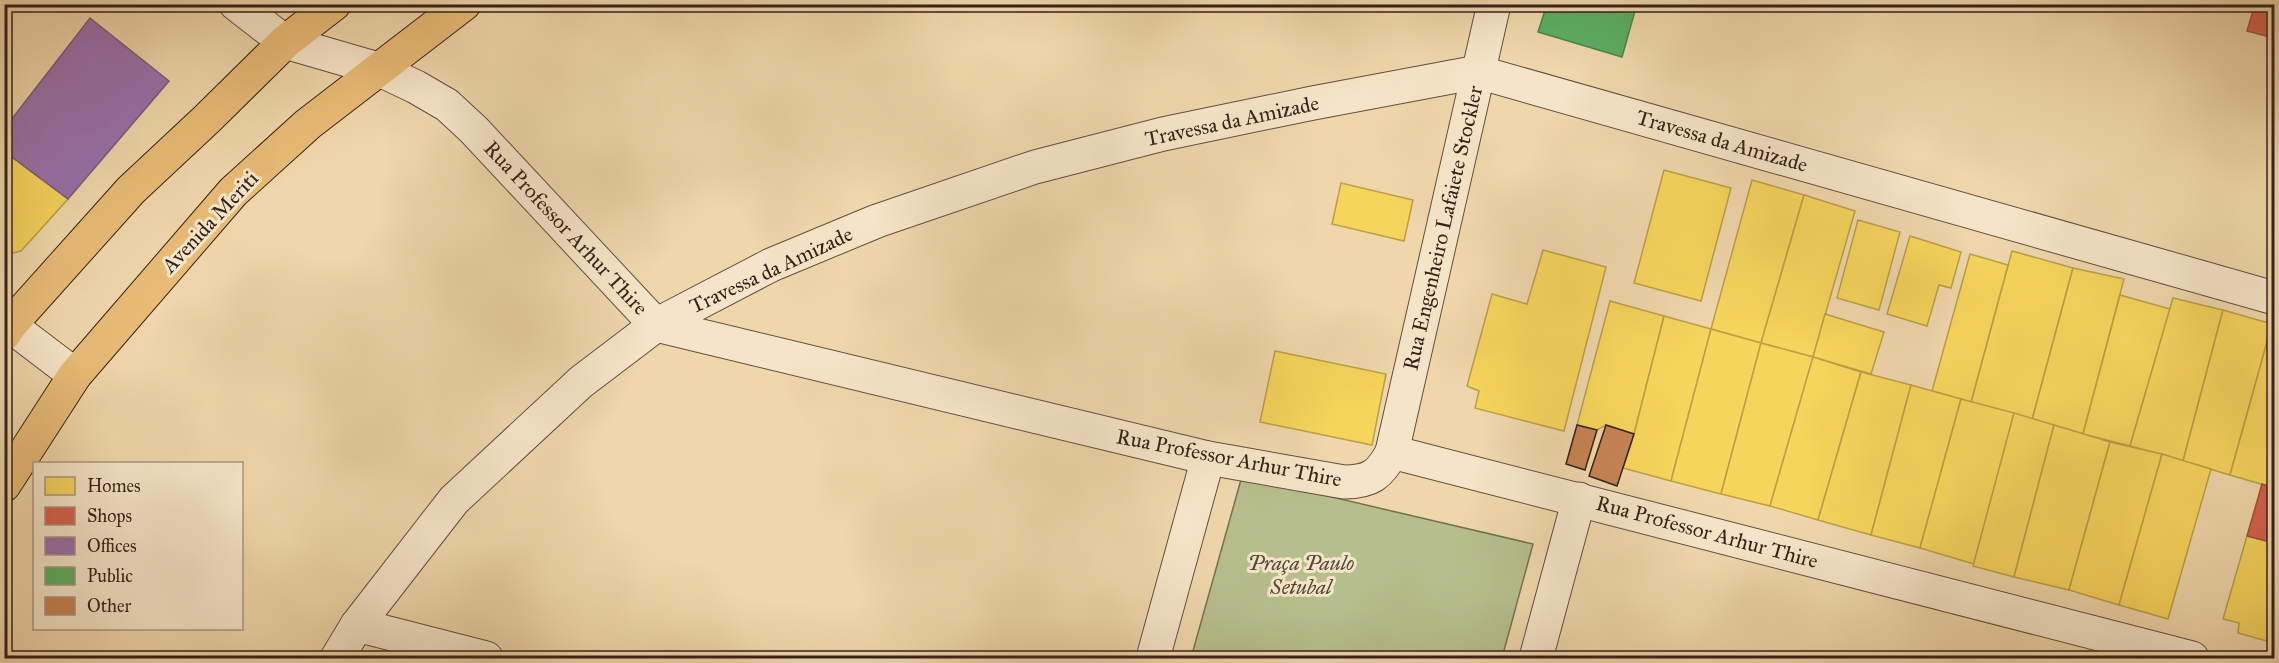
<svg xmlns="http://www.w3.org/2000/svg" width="2279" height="663" viewBox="0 0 2279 663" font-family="'IM FELL Great Primer',serif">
<rect width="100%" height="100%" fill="#efd7ab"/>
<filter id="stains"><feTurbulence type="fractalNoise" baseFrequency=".00333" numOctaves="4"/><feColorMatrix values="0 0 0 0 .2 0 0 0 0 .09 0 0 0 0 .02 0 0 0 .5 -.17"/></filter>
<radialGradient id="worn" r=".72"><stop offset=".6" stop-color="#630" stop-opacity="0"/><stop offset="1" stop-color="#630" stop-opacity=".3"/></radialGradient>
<path fill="#b6bf8b" stroke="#767052" stroke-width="1.5" d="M1242,476L1533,544L1502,658H1191Z"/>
<g fill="#f6d55c" stroke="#bc9f48" stroke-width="1.5">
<path d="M4,151L68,199L21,251L4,255Z"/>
<path d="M1664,170L1731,188L1701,301L1634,283Z"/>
<path d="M1752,180L1804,195L1761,343L1711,329Z"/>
<path d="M1341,183L1413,200L1404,241L1332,224Z"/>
<path d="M1804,195L1855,211L1813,357L1761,343Z"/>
<path d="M1858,220L1900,232L1879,310L1837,298Z"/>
<path d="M1910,236L1961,252L1951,288L1939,285L1927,326L1887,314Z"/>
<path d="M1543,250L1606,267L1564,431L1475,408L1479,391L1467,386L1492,294L1527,304Z"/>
<path d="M2012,251L2073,268L2032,420L1971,402Z"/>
<path d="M1970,254L2008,265L1971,402L1932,391Z"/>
<path d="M2073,268L2124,279L2083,434L2032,420Z"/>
<path d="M2120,295L2170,309L2130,446L2083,434Z"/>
<path d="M2173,298L2223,310L2183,461L2130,446Z"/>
<path d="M1610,301L1664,316L1634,434L1606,425L1597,430L1577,425Z"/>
<path d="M2223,310L2272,324L2230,475L2183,461Z"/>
<path d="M1825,314L1884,332L1871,374L1813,357Z"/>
<path d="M1664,316L1711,329L1671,481L1623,468L1634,434Z"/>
<path d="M2272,324H2274V488L2230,475Z"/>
<path d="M1711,329L1761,343L1721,494L1671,481Z"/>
<path d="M1761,343L1813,357L1770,506L1721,494Z"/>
<path d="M1275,351L1386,374L1372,445L1260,422Z"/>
<path d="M1813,357L1861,372L1818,520L1770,506Z"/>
<path d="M1861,372L1911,385L1871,535L1818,520Z"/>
<path d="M1911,385L1961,399L1920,548L1871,535Z"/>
<path d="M1961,399L2014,413L1974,564L1920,548Z"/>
<path d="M2014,413L2054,425L2014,577L1973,566Z"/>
<path d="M2054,425L2110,442L2069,590L2014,577Z"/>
<path d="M2110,442L2162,454L2119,605L2069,590Z"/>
<path d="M2162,454L2211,469L2168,619L2119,605Z"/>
<path d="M2247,536L2274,543V643L2238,633L2239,623L2223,619Z"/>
</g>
<g fill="#d6604d" stroke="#a64d3e" stroke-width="1.5">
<path d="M2255,4H2274V38L2247,31Z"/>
<path d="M2262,484L2274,488V543L2247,536Z"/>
</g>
<path fill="#9970ab" stroke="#7b5880" stroke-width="1.5" d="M90,18L169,81L68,199L4,151V129Z"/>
<path fill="#5aae61" stroke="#4f844c" stroke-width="1.5" d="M1547,4H1637L1622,57L1538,32Z"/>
<g fill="#c68354" stroke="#36211a" stroke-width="1.5">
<path d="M1577,425L1597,430L1585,470L1566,464Z"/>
<path d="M1606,425L1634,434L1617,486L1589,476Z"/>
</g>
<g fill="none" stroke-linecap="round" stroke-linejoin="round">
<g stroke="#644e3e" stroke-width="35">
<g id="minor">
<path d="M236,4L285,42L378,69L416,87L447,105L474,130L656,325L1208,458L1344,482C1370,482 1380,475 1392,452L2192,658"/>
<path d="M4,321L75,375"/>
<path d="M1392,452L1494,4"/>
<path d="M357,625L486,658"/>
<path d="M337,658L357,625L454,500L581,382L656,325L771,265L877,221L1035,167L1163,134L1313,103L1478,72L2274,298"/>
<path d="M1153,658L1208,458"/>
<path d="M1536,658L1579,499"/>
</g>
</g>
<g stroke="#36211a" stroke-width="35">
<g id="primary">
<path d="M4,334L10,325L131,190L208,118L285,42L334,4"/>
<path d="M4,485L75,375L233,192L308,124L464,4"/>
</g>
</g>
<use href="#minor" stroke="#f5e5c8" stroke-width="33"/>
<use href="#primary" stroke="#e8bc76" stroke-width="33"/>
</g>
<g text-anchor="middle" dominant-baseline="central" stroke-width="6" stroke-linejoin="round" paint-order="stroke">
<g font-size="21" fill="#36211a" stroke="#f5e5c8">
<text transform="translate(1232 121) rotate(-12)">Travessa da Amizade</text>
<text transform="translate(1722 141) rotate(16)">Travessa da Amizade</text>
<text transform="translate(210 222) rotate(-47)">Avenida Meriti</text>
<text transform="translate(566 228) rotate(47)">Rua Professor Arhur Thire</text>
<text transform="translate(1443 228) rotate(-77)">Rua Engenheiro Lafaiete Stockler</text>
<text transform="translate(771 270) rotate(-25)">Travessa da Amizade</text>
<text transform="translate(1229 458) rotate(11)">Rua Professor Arhur Thire</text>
<text transform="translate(1707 532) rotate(15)">Rua Professor Arhur Thire</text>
</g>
<g font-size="21" font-style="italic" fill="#564836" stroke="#f5e5c8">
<text x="1301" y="563">Praça Paulo<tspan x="1301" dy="24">Setubal</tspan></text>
</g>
</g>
<rect width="2279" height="663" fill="none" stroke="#efd7ab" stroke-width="24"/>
<rect x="6" y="6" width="2267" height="651" fill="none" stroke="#36211a" stroke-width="3"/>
<rect x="12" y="12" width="2255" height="639" fill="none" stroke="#36211a" stroke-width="1.5"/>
<rect x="33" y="462" width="210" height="168" fill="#f5e5c8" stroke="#a99782" stroke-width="1.5"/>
<rect x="45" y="477" width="30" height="18" fill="#f6d55c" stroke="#a99782" stroke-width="1.5"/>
<text x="87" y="492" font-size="18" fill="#36211a">Homes</text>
<rect x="45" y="507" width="30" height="18" fill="#d6604d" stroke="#a99782" stroke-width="1.5"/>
<text x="87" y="522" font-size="18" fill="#36211a">Shops</text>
<rect x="45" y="537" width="30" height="18" fill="#9970ab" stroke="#a99782" stroke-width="1.5"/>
<text x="87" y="552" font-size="18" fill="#36211a">Offices</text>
<rect x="45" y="567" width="30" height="18" fill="#5aae61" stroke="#a99782" stroke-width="1.5"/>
<text x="87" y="582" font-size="18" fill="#36211a">Public</text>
<rect x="45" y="597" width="30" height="18" fill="#c68354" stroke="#a99782" stroke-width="1.5"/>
<text x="87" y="612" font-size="18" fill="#36211a">Other</text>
<rect width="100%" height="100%" filter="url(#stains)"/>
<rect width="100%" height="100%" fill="url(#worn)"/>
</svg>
